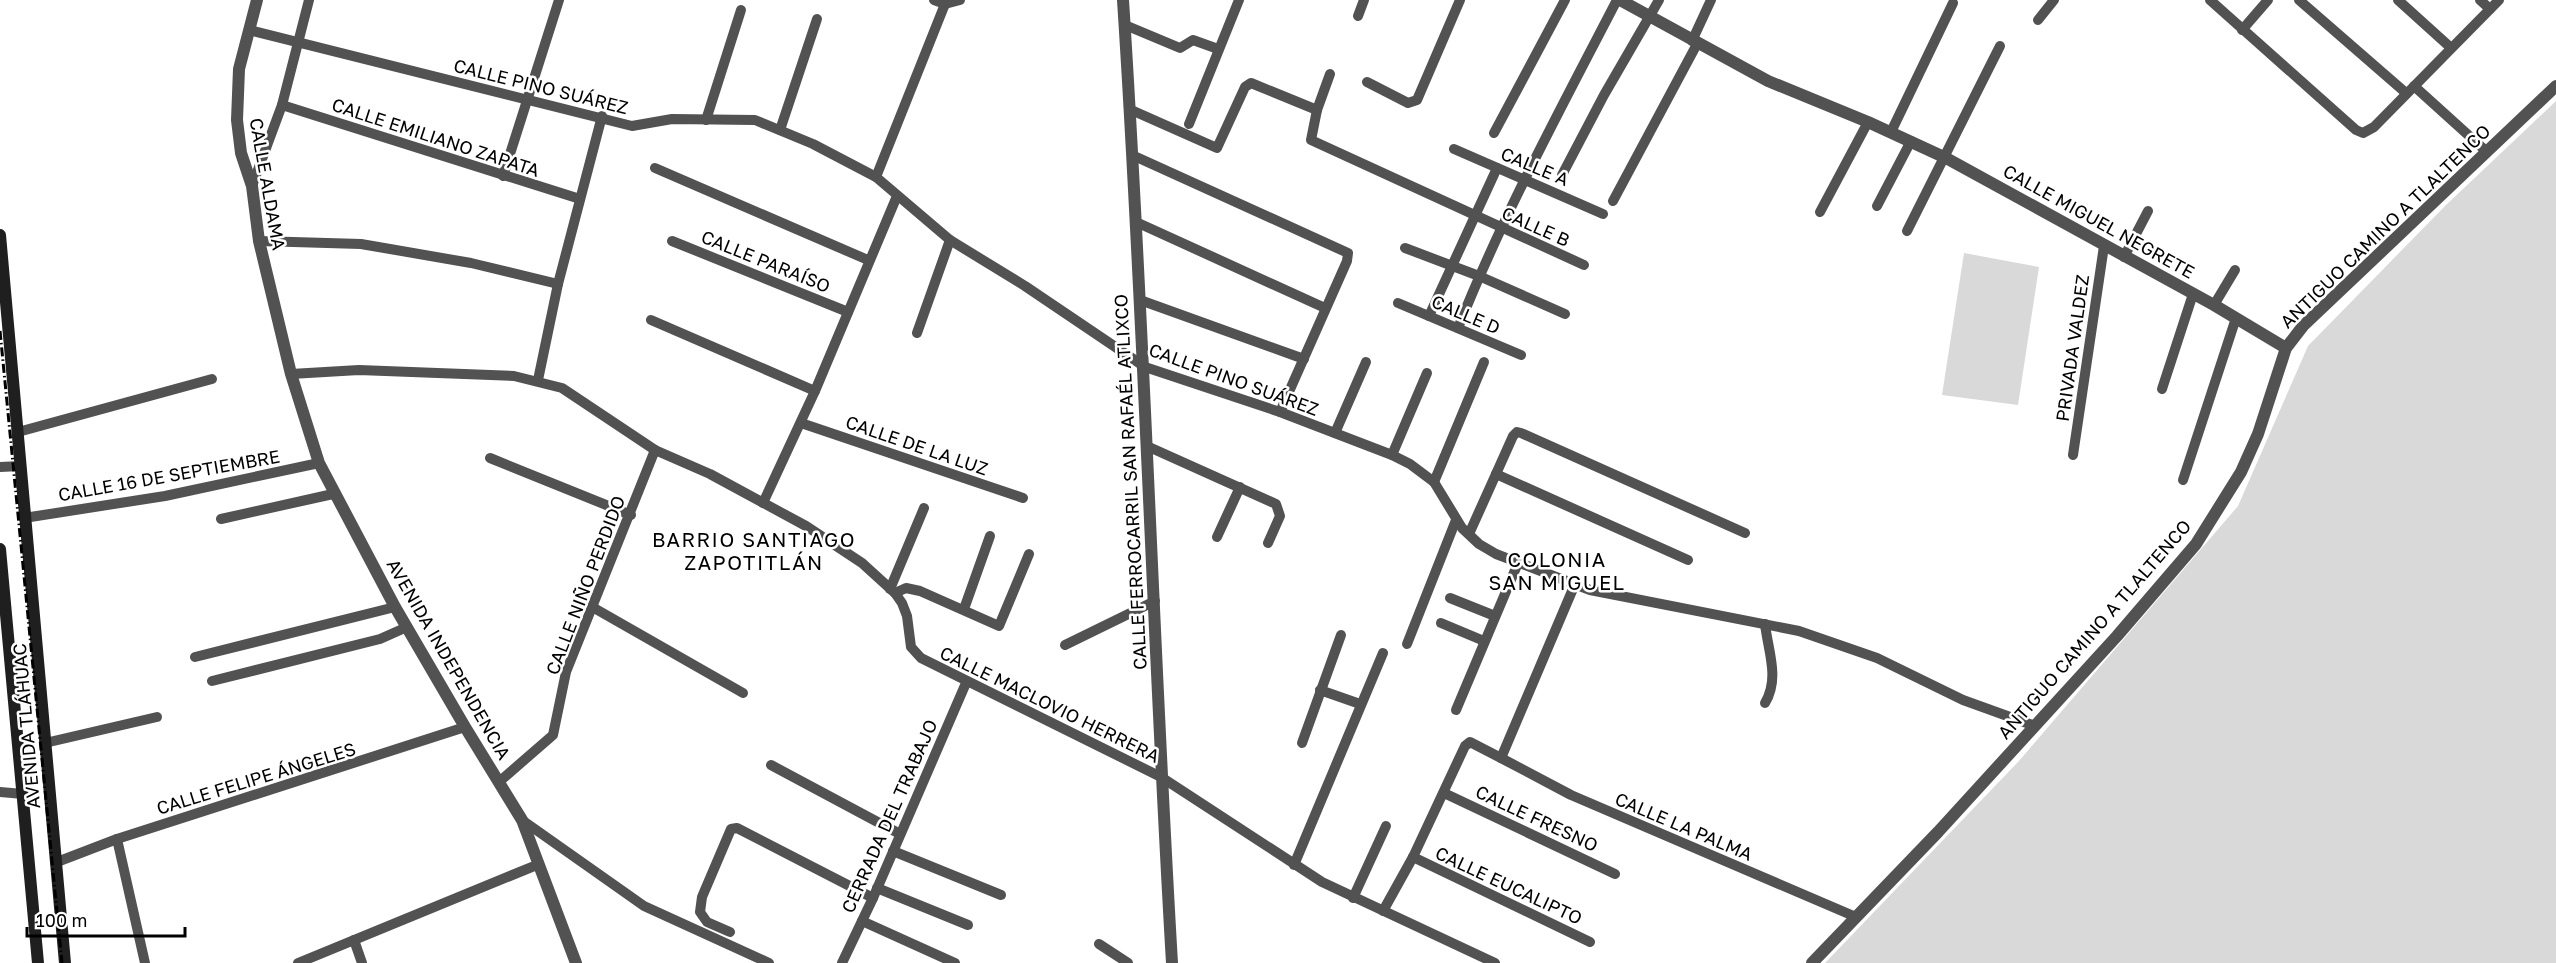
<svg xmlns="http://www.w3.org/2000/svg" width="2556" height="963" viewBox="0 0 2556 963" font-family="'Golos Text',sans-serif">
<rect width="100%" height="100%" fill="#fff"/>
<g fill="#d9d9d9">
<path d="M2556,101V963H1825L2018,762L2238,506L2308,346L2445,206Z"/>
<path d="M1964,253L2039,267L2018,405L1942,395Z"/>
</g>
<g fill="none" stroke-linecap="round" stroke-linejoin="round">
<g stroke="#525252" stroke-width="10">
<path d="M934,0L945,4L960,0"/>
<path d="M2210,0L2356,130L2363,133L2374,127L2499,0"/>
<path d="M2299,0L2406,93"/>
<path d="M2398,0L2450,47"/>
<path d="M2480,0L2490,9"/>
<path d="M1358,16L1364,0"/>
<path d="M2038,20L2054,0"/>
<path d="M1125,25L1180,48L1193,40L1218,49"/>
<path d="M249,30L632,126L672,119L755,120L813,144L876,177L950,240L1025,286L1145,367L1280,412L1392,455L1410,464L1434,482L1462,528L1479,544L1496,554L1590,590L1799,631L1877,658L1963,700L2035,726"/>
<path d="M2242,30L2268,0"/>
<path d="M1692,41L1711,0"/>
<path d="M1330,74L1317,110L1311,140L1584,265"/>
<path d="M1367,82L1408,103L1417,100L1460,0"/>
<path d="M2414,86L2487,152"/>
<path d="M282,105L580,199"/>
<path d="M1129,109L1217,148L1245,87L1251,83L1317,110"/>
<path d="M706,120L741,10"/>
<path d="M1189,124L1239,0"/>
<path d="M780,130L817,19"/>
<path d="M1891,132L1953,3"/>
<path d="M1494,133L1565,0"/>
<path d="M1454,149L1603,214"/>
<path d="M1132,155L1348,253L1347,261L1280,412"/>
<path d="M655,168L868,260"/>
<path d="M1562,175L1604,95L1659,0"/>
<path d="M503,176L559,0"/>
<path d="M876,177L945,4"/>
<path d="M252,186L282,105L309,0"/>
<path d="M1613,201L1697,44"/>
<path d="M1877,206L1911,141"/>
<path d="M1820,212L1868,122"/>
<path d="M1136,222L1325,308"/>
<path d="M1907,231L2000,46"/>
<path d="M259,241L361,244L471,263L558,284"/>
<path d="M672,241L848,312"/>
<path d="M1405,248L1479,276L1565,314"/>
<path d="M2124,257L2148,211"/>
<path d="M1140,300L1304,359"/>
<path d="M1398,303L1521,355"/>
<path d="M2214,305L2235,270"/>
<path d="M1429,316L1497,168"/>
<path d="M651,320L815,391"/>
<path d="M1458,328C1503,215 1561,108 1617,0"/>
<path d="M917,333L950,240"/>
<path d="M291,374L359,370L514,376L562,388L655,450L710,474L806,526L862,563L895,593L902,603L907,616L911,647L921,658L1161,777L1322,882L1495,963"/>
<path d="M538,380L558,284L602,116"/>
<path d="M2162,389L2193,294"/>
<path d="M801,423L1023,498"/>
<path d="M18,432L212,379"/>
<path d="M1335,433L1366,362"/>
<path d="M1149,447L1276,504L1280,516L1268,543"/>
<path d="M1392,455L1427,373"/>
<path d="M2073,455L2104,246"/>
<path d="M490,458L631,515"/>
<path d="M0,467L21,466"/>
<path d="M1496,474L1513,436L1517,432L1521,433L1745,533"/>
<path d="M2183,480L2236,318"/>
<path d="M1434,482L1484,362"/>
<path d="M763,503L815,391L897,196"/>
<path d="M24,518L165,496L319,463"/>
<path d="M221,519L333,494"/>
<path d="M1469,534L1496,474L1688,560"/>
<path d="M1217,537L1240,487"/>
<path d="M890,589L924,508"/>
<path d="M895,593L906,588L920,591L999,626L1029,554"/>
<path d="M1450,598L1495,616"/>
<path d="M594,608L743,693"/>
<path d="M964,609L990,536"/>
<path d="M1441,623L1484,641"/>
<path d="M1407,644L1456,520"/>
<path d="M1065,645L1155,601"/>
<path d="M195,657L395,607"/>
<path d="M212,681L380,639L407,627"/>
<path d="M1320,690L1360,704"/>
<path d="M1765,703C1780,678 1768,651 1765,624"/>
<path d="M1456,710L1518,563"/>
<path d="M45,743L157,717"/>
<path d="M1302,743L1341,635"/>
<path d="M1501,758L1571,795L1856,917"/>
<path d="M771,765L900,834"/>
<path d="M500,781L553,735L566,672L655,450"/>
<path d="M0,792L23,794"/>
<path d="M1444,793L1615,874"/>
<path d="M522,820L644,906L769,963"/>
<path d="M117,839L145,963"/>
<path d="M893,851L1001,895"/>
<path d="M1413,857L1590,942"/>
<path d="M57,862L117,839L465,727"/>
<path d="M1294,865L1383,653"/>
<path d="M877,888L968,925"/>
<path d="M1353,898L1386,826"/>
<path d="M1383,911L1413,857L1465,746L1470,742L1501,758L1575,584"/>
<path d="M862,921L955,963"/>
<path d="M730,932L707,922L700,912L702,897L731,829L737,828L873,898"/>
<path d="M354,940L362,963"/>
<path d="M1099,944L1128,963"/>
<path d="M298,963L539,864"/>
<path d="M842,963L873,898L966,683"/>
</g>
<g stroke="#525252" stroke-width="12">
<path d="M257,0L239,69L237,120L241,153L252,186L259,241L291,374L319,463L395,607L465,727L522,820L576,963"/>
<path d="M1123,0C1144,321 1153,642 1172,963"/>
<path d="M1620,0L1768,81L1868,122L1946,158L2214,305L2286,348"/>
<path d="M1812,963L1938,832L2117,636L2196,544L2241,472L2258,434L2286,348L2303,326L2556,86"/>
</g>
<g stroke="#1f1f1f" stroke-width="12">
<path d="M0,235L65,963"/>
<path d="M0,549L38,963"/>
</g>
<path stroke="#000" stroke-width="3" stroke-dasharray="9 3 1.5 3" stroke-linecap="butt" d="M0,331L62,963"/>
</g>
<g text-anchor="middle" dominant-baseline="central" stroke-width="5" stroke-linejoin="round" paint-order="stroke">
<g font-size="18" fill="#000" stroke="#fff">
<text transform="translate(541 86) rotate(14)">CALLE PINO SUÁREZ</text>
<text transform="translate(436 137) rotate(18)">CALLE EMILIANO ZAPATA</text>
<text transform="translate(1535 166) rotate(23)">CALLE A</text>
<text transform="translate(268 184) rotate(80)">CALLE ALDAMA</text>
<text transform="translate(2099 221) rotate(29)">CALLE MIGUEL NEGRETE</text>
<text transform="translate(1536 226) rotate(24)">CALLE B</text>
<text transform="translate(2385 226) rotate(-44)">ANTIGUO CAMINO A TLALTENCO</text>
<text transform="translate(766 261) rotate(22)">CALLE PARAÍSO</text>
<text transform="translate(1466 314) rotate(23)">CALLE D</text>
<text transform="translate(2072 348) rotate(-82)">PRIVADA VALDEZ</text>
<text transform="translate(1234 379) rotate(20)">CALLE PINO SUÁREZ</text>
<text transform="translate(917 445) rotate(19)">CALLE DE LA LUZ</text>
<text transform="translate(169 475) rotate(-10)">CALLE 16 DE SEPTIEMBRE</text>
<text transform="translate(1130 482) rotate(-93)">CALLE FERROCARRIL SAN RAFAÉL ATLIXCO</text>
<text transform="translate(585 585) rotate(-69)">CALLE NIÑO PERDIDO</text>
<text transform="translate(2094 629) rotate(-49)">ANTIGUO CAMINO A TLALTENCO</text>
<text transform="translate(449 659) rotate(60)">AVENIDA INDEPENDENCIA</text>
<text transform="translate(1050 704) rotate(26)">CALLE MACLOVIO HERRERA</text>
<text transform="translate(26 726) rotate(-95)">AVENIDA TLÁHUAC</text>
<text transform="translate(256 778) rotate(-17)">CALLE FELIPE ÁNGELES</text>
<text transform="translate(889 816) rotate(-66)">CERRADA DEL TRABAJO</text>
<text transform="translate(1537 818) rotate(25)">CALLE FRESNO</text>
<text transform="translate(1684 826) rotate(23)">CALLE LA PALMA</text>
<text transform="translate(1509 885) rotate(25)">CALLE EUCALIPTO</text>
</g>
<g font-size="20" letter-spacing="1.5" fill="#000" stroke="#fff">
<text x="754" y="539">BARRIO SANTIAGO<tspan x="754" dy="23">ZAPOTITLÁN</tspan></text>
<text x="1557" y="559">COLONIA<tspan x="1557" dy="23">SAN MIGUEL</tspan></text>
</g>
</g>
<path d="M27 927v9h158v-9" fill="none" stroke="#000000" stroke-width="3"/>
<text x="36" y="927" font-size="18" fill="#000000" stroke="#ffffff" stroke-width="4.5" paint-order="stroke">100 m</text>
</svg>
